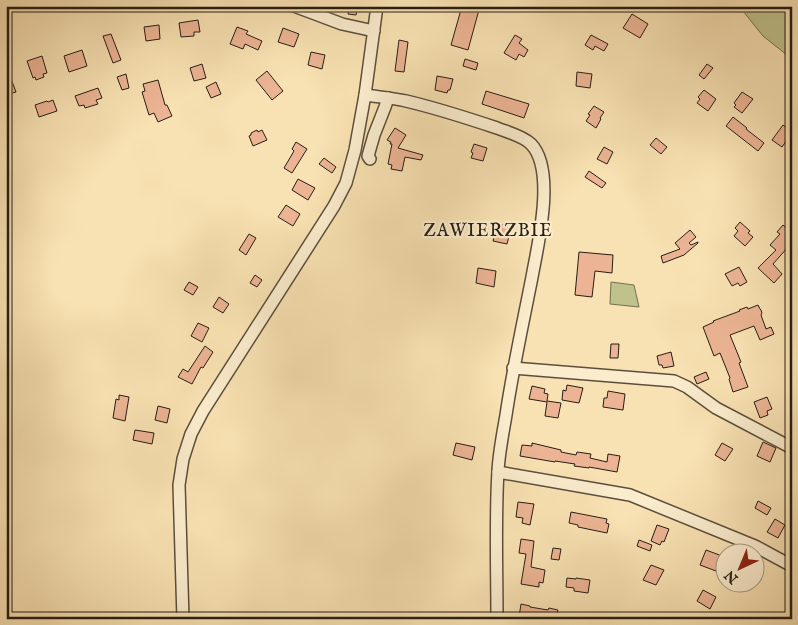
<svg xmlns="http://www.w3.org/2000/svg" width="798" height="625" viewBox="0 0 798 625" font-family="'IM FELL English',serif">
<rect width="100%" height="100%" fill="#f8e1b2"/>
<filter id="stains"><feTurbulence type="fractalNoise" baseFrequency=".004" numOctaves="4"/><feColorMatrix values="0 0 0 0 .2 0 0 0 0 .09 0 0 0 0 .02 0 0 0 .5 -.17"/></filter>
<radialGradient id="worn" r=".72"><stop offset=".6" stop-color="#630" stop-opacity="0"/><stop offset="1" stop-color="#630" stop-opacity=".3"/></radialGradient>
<g fill="#bfc28b" stroke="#737050">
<path d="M739,6H792V59L763,36Z"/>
<path d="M611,282L634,285L639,307L610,304Z"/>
</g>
<g fill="#ecb494" stroke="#271e14">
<path d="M349,6H358L356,15L348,14Z"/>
<path d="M462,6H480L468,50L451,45Z"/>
<path d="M632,14L648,24L640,38L623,28Z"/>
<path d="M198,20L200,32H194V36L181,37L179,23Z"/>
<path d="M159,25L160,39L146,41L144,27Z"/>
<path d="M237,27L248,31L246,34L262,41L258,50L245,44L243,49L230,44Z"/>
<path d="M283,28L299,34L294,47L278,42Z"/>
<path d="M111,34L121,60L113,63L103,36Z"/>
<path d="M515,35L522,39L519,43L528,50L524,57L519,54L516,60L504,53Z"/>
<path d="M591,35L608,44L604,51L595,46L593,50L585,45Z"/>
<path d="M399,40L408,42L404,72L395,71Z"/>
<path d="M82,50L87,66L69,72L64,56Z"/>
<path d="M311,52L325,55L322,69L308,65Z"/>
<path d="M42,56L47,73L43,74L44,77L36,80L35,77L33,78L27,61Z"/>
<path d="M465,59L478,63L476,70L463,66Z"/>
<path d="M202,64L206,78L194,81L190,68Z"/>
<path d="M707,64L713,68L704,79L699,75Z"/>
<path d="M6,68H7L16,92L6,95Z"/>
<path d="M267,71L283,91L272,100L256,80Z"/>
<path d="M577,72L592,74L590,88L576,86Z"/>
<path d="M126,74L129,88L122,90L117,77Z"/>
<path d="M437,76L453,79L450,90H448L447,93L435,90Z"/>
<path d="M158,80L165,105H167L172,116L158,122L154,113L149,115L142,92L145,91L143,84Z"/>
<path d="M216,82L221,94L211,98L206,87Z"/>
<path d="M98,88L102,98L96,100L98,104L85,108L84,105L79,106L75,96Z"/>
<path d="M704,90L716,99L708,111L697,103L700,99L698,97Z"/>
<path d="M486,91L529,104L524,118L482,104Z"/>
<path d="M742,92L753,99L742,113L734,107L736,105L734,103Z"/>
<path d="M53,100L57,111L39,117L35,105L47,101L48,102Z"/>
<path d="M594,106L604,112L600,118L601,119L596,128L586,121L590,115L588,114Z"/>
<path d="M733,117L747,128L746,129L764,143L758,151L726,126Z"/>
<path d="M783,125L792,132V133L782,147L772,140Z"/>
<path d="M395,128L406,135L398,148L423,155L421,160L405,157L402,171L391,169L392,165L388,164L392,144H390L391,142L387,140Z"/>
<path d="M257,130L258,132L262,130L267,140L253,146L249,136L251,135V133Z"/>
<path d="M656,138L667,147L661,154L650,145Z"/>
<path d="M296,142L307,149L292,173L284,168L294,151L292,149Z"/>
<path d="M474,144L487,148L483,161L471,158L473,153L471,152Z"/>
<path d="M604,147L613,152L607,164L597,159Z"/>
<path d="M324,158L336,167L332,173L319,164Z"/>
<path d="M589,171L606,183L602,188L585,177Z"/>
<path d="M298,179L315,188L308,200L292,190Z"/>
<path d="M286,205L300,214L293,226L278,217Z"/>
<path d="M740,222L750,231L748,233L753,237L745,246L734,236L738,231L735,228Z"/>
<path d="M497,225H506L507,227L511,228L507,244L493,241Z"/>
<path d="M783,225L792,233V238L786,244L789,246L773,264L782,274L774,283L758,268L776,250L770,245L780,234L777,232Z"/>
<path d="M690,230L696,237L689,243L691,245L698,242V243L684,255L663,263L661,256L680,249L675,243Z"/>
<path d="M249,234L256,238L246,255L239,250Z"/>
<path d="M579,252L613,255L612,273L595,271L592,297L575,295Z"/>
<path d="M739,267L747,282L740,286L738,283L732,286L725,274Z"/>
<path d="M478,268L496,271L494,287L476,283Z"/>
<path d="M255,275L262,280L257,287L250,283Z"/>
<path d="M189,282L198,287L193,295L184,290Z"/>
<path d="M219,297L229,304L223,313L213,307Z"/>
<path d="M758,305L760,309L761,310L762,313L761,315L766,329L771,327L774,334L760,340L754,326L730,335L741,362L739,363L748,387L733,392L729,379L730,378L720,353L714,356L703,327L714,322L713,321L740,311L739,310L747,307L748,309Z"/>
<path d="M198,323L209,328L202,342L191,336Z"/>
<path d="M611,344H619L618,358H610Z"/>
<path d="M205,346L213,352L203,368L201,367L192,384L178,377L183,369L188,372Z"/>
<path d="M671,352L674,366L663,368L662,365H659L657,356Z"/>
<path d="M706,372L709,379L697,384L694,377Z"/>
<path d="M567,385L583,388L579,403L562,400L563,390L566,391Z"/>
<path d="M532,386L545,389L544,393L548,394L547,401L561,403L558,418L545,416L547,402L529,399Z"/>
<path d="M608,391L625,394L623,410L603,407L604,398H607Z"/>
<path d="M119,395L129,397L125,421L113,418L116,399L119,400Z"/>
<path d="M767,397L772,409L767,411L768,415L760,418L754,402Z"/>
<path d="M158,406L170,409L167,423L155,420Z"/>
<path d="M135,430L154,433L152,444L133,440Z"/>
<path d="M763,442L776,448L770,462L757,456Z"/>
<path d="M456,443L475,447L472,460L453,455Z"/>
<path d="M532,443L561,450V452L576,455L577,452L591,454L590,458L607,462L608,454L620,456L617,472L589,467V468L574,466L575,464L555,461V462L520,456L522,445L532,446Z"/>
<path d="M722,443L733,449L725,461L715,455Z"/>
<path d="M758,501L771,508L767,515L755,508Z"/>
<path d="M518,502L534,504L530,525L522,523L523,518L516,517Z"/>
<path d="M571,512L607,519L606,523L609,524L607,533L578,527V525L569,523Z"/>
<path d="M775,519L785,525L778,538L767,532Z"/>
<path d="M657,525L669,529L664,542L662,541L660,545L651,541Z"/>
<path d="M521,539L534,541L531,567L545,570L543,583L539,582V587L521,584L526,554L519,553Z"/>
<path d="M639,540L652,545L650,551L637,546Z"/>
<path d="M553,548L561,549L559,560L551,559Z"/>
<path d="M706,550L722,556L716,571L700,565Z"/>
<path d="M651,565L664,570L656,585L643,580Z"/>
<path d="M567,578L576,579V578L590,580L588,593L574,591V588L566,587Z"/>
<path d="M703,590L716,597L710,609L697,601Z"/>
<path d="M521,604L530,606V607L548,610L549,608L558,610L556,619H529L519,617Z"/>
</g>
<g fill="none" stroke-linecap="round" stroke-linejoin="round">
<g stroke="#5b4f3c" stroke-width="14">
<g id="minor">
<path d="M294,6L342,24L374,31"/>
<path d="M365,95C378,97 392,98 406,101C436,108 467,118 497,128C507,132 523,136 531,144C556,170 538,244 532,277C523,323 513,368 506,415C503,433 499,452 498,471C495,520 497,570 497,619"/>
<path d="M370,159L368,156L374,135L385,107L388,98"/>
<path d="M513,368L674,381L687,387L716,408L792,448"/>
<path d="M498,472L630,495L755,546L792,566"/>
<path d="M183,619L179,485L183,459L191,434L203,411L334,206L346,183L355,150L365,95L377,6"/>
</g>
</g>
<use href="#minor" stroke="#faeccd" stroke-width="11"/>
</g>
<g text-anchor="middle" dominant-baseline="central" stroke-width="4.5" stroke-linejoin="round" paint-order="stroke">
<g font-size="18" letter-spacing="1" fill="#271e14" stroke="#faeccd">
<text x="488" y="231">ZAWIERZBIE</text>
</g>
</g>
<rect width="798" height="625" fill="none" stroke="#f8e1b2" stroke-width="25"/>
<rect x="8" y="8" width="783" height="610" fill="none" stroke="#271e14" stroke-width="2.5"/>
<rect x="12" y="12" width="773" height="600" fill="none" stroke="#271e14"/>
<g transform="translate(740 568) rotate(224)"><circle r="24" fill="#faeccd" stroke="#a69a83"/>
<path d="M0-4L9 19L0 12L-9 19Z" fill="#8f2418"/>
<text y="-8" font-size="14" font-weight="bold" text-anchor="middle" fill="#271e14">N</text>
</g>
<rect width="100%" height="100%" filter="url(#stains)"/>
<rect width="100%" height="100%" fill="url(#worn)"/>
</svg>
